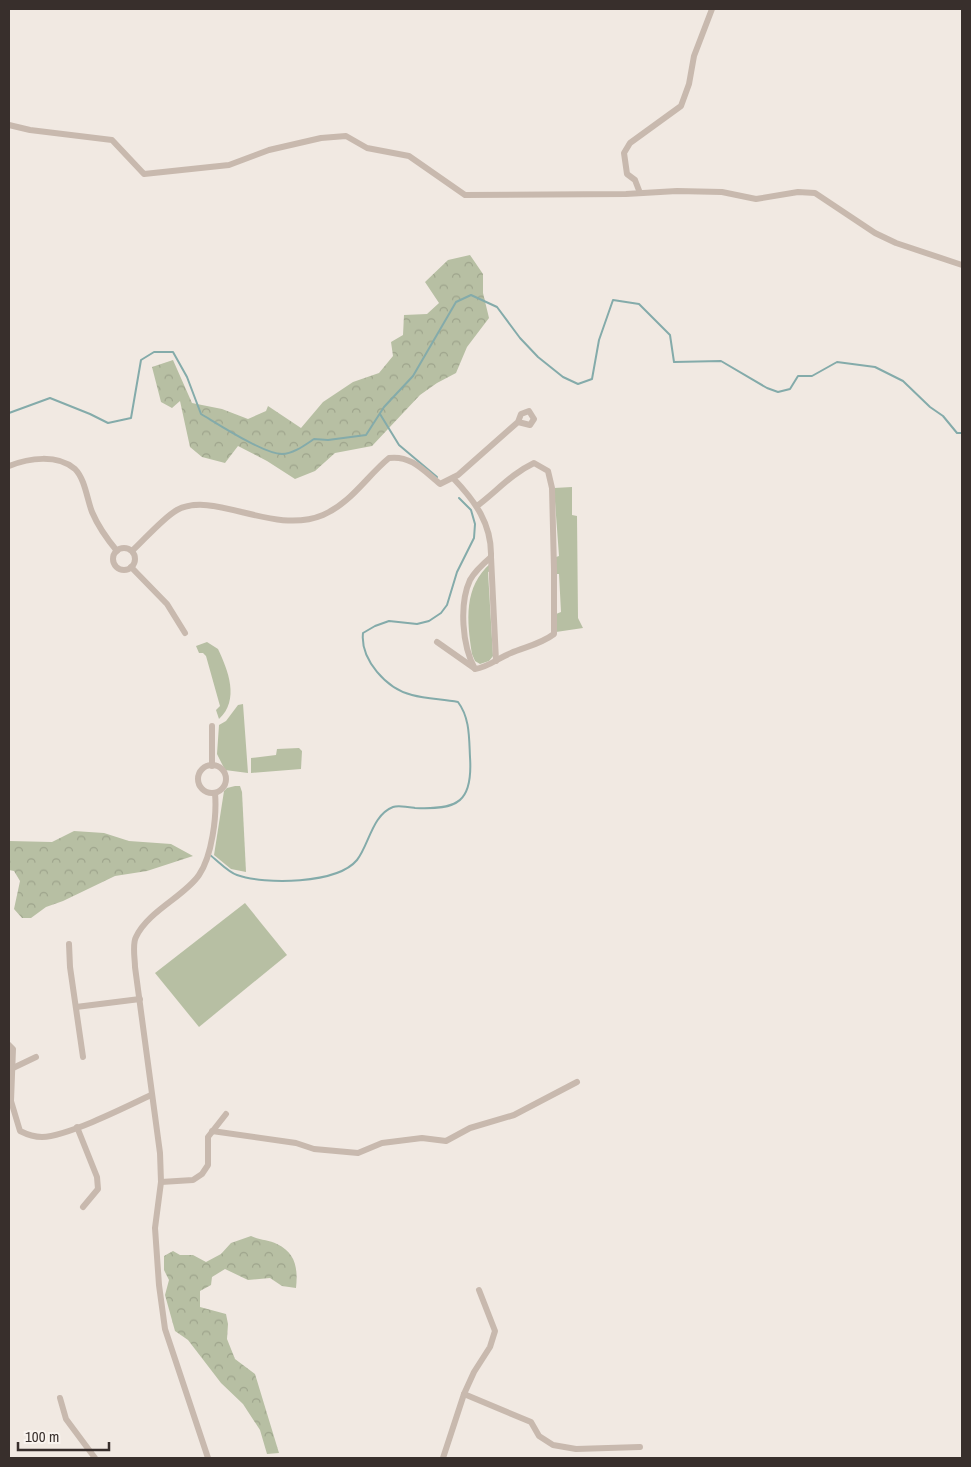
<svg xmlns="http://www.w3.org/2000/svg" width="971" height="1467" viewBox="0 0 971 1467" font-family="'Archivo Narrow',sans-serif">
<defs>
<pattern id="forest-crowns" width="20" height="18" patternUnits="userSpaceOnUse" patternTransform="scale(1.25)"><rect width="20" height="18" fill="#b7bfa3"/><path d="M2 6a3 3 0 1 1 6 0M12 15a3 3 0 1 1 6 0" fill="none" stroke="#9ea48c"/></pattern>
</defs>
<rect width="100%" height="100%" fill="#f1e9e2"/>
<g fill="#b7bfa3">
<path d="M572,487V515L577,516L578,618L583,628L556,632V614L561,612L559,574H556V557L559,556L554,488Z"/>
<path d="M491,563L492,571L488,572L493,656L489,661L480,664L475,661L472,654C467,621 463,587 491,563Z"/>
<path d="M207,642L218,649C228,670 240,700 219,719L216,710L220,706L206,656L203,653H199L196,646Z"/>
<path d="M243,704L248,773L225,770L217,754L219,725L226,721L238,705Z"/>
<path d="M299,748L302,751L301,769L251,773V758L276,755L277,749Z"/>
<path d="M235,786H240L242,792L246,872L231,869L214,855L224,791L227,788Z"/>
<path d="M245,903L287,955L199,1027L155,973Z"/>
</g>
<g fill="url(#forest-crowns)">
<path d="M470,255L483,274V293L489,318L467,347L456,373L437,383L420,395L372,446L335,453L315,471L295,479L267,461L238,446L225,463L202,457L190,447L180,401L172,408L161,402L152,367L173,360L192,403L222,409L248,419L266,411L268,406L301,428L323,402L353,382L379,373L393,356L391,342L403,335L404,315L427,314L439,303L425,282L448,260Z"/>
<path d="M74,831L104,833L129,841L171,844L193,856L147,871L115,876L63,901L46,907L31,918H22L14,909L20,881L14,871L9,870V841L52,842Z"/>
<path d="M251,1236C259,1240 269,1240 277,1244C296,1253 298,1269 296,1288L282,1286L270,1278L248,1280L225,1269L212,1277L211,1285L200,1291V1307L226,1314L228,1324L227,1339L235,1359L255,1374L279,1453L267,1454L260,1430L243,1404L221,1383L188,1340L175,1331L165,1295L169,1280L164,1270V1256L173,1251L180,1255H193L206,1262L221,1254L231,1243Z"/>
</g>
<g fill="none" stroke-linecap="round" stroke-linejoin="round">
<g stroke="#84abaa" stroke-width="2">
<path d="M9,413L50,398L90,414L108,423L131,418L141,360L154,352H173L187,377L201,414C218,424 264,454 282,454C293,454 305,445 314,439L328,440L366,435L384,407L413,376L456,302L471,295L497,307L520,338L538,357L563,377L578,384L592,379L599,340L613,300L639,304L670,335L674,362L721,361L767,388L778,392L790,389L798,376H812L837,362L875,367L903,381L930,407L943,416L957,433H962"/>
<path d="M380,414L399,445L437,477"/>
<path d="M210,855C218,861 228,872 237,875C265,885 337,884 357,860C369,845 372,815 393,807C398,805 409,807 415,808C458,810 473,802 470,757C469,738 470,718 458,702C443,699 427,699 412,695C387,689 360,660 363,633L375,626L389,621L417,624L429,621L441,613L447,605L457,572L474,538L475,524L471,510L459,498"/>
</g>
<g stroke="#c8b9ae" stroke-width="6">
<path d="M9,125L30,130L112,140L144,174L229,165L269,150L321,138L346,136L367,148L409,156L465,195L626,194L677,191L722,192L756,199L798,192L815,193L875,233L896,243L962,265"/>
<path d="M640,193L635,180L627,174L624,153L630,143L681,106L689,84L694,56L712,9"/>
<path d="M9,466C29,458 57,454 75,469C85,479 87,499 92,512C98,526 107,539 117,551"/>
<path d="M453,478C475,501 492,524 491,557C484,563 475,571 470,580C459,604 462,646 475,669C489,667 498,658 511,653C525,647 541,644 554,634V569L552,488L548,471L534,463C511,474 497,491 477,506"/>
<circle cx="124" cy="559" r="11"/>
<path d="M132,551C144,540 164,517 177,510C214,490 273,536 323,515C351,503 367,476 389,458C411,455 424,471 440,484L458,475L518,422L521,414L529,411L534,419L530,425L518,422"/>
<path d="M491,557L496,661"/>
<path d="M131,567L167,604L185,633"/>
<path d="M437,642L474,668"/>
<path d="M212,726V766"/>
<circle cx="212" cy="779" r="14"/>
<path d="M69,944L70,967L83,1057"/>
<path d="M76,1007L140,999"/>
<path d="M9,1045L13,1049L11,1101L20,1131C28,1135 34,1137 42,1137C68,1136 126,1107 151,1095"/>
<path d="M13,1068L36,1057"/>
<path d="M77,1127L97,1177L98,1189L83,1207"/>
<path d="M212,1131L296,1143L314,1149L358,1153L382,1143L422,1138L446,1141L470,1128L514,1115L577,1082"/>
<path d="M161,1182L193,1180L202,1174L208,1165V1137L226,1114"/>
<path d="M464,1394L531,1422L539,1436L553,1445L576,1449L640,1447"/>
<path d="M60,1398L66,1419L95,1458"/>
<path d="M208,1458L165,1329L159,1285L155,1228L161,1182L160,1153L135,967C135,959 132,944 136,937C148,911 185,896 199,875C212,856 217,816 215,793"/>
<path d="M443,1458L464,1394L474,1372L490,1347L495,1331L479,1290"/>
</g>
</g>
<rect width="971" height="1467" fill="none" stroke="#382f2c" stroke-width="20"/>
<path d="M18 1442v8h91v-8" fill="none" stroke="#382f2c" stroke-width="2.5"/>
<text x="25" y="1442" font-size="15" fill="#382f2c" stroke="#f9f3ee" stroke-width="4" paint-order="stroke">100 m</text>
</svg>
